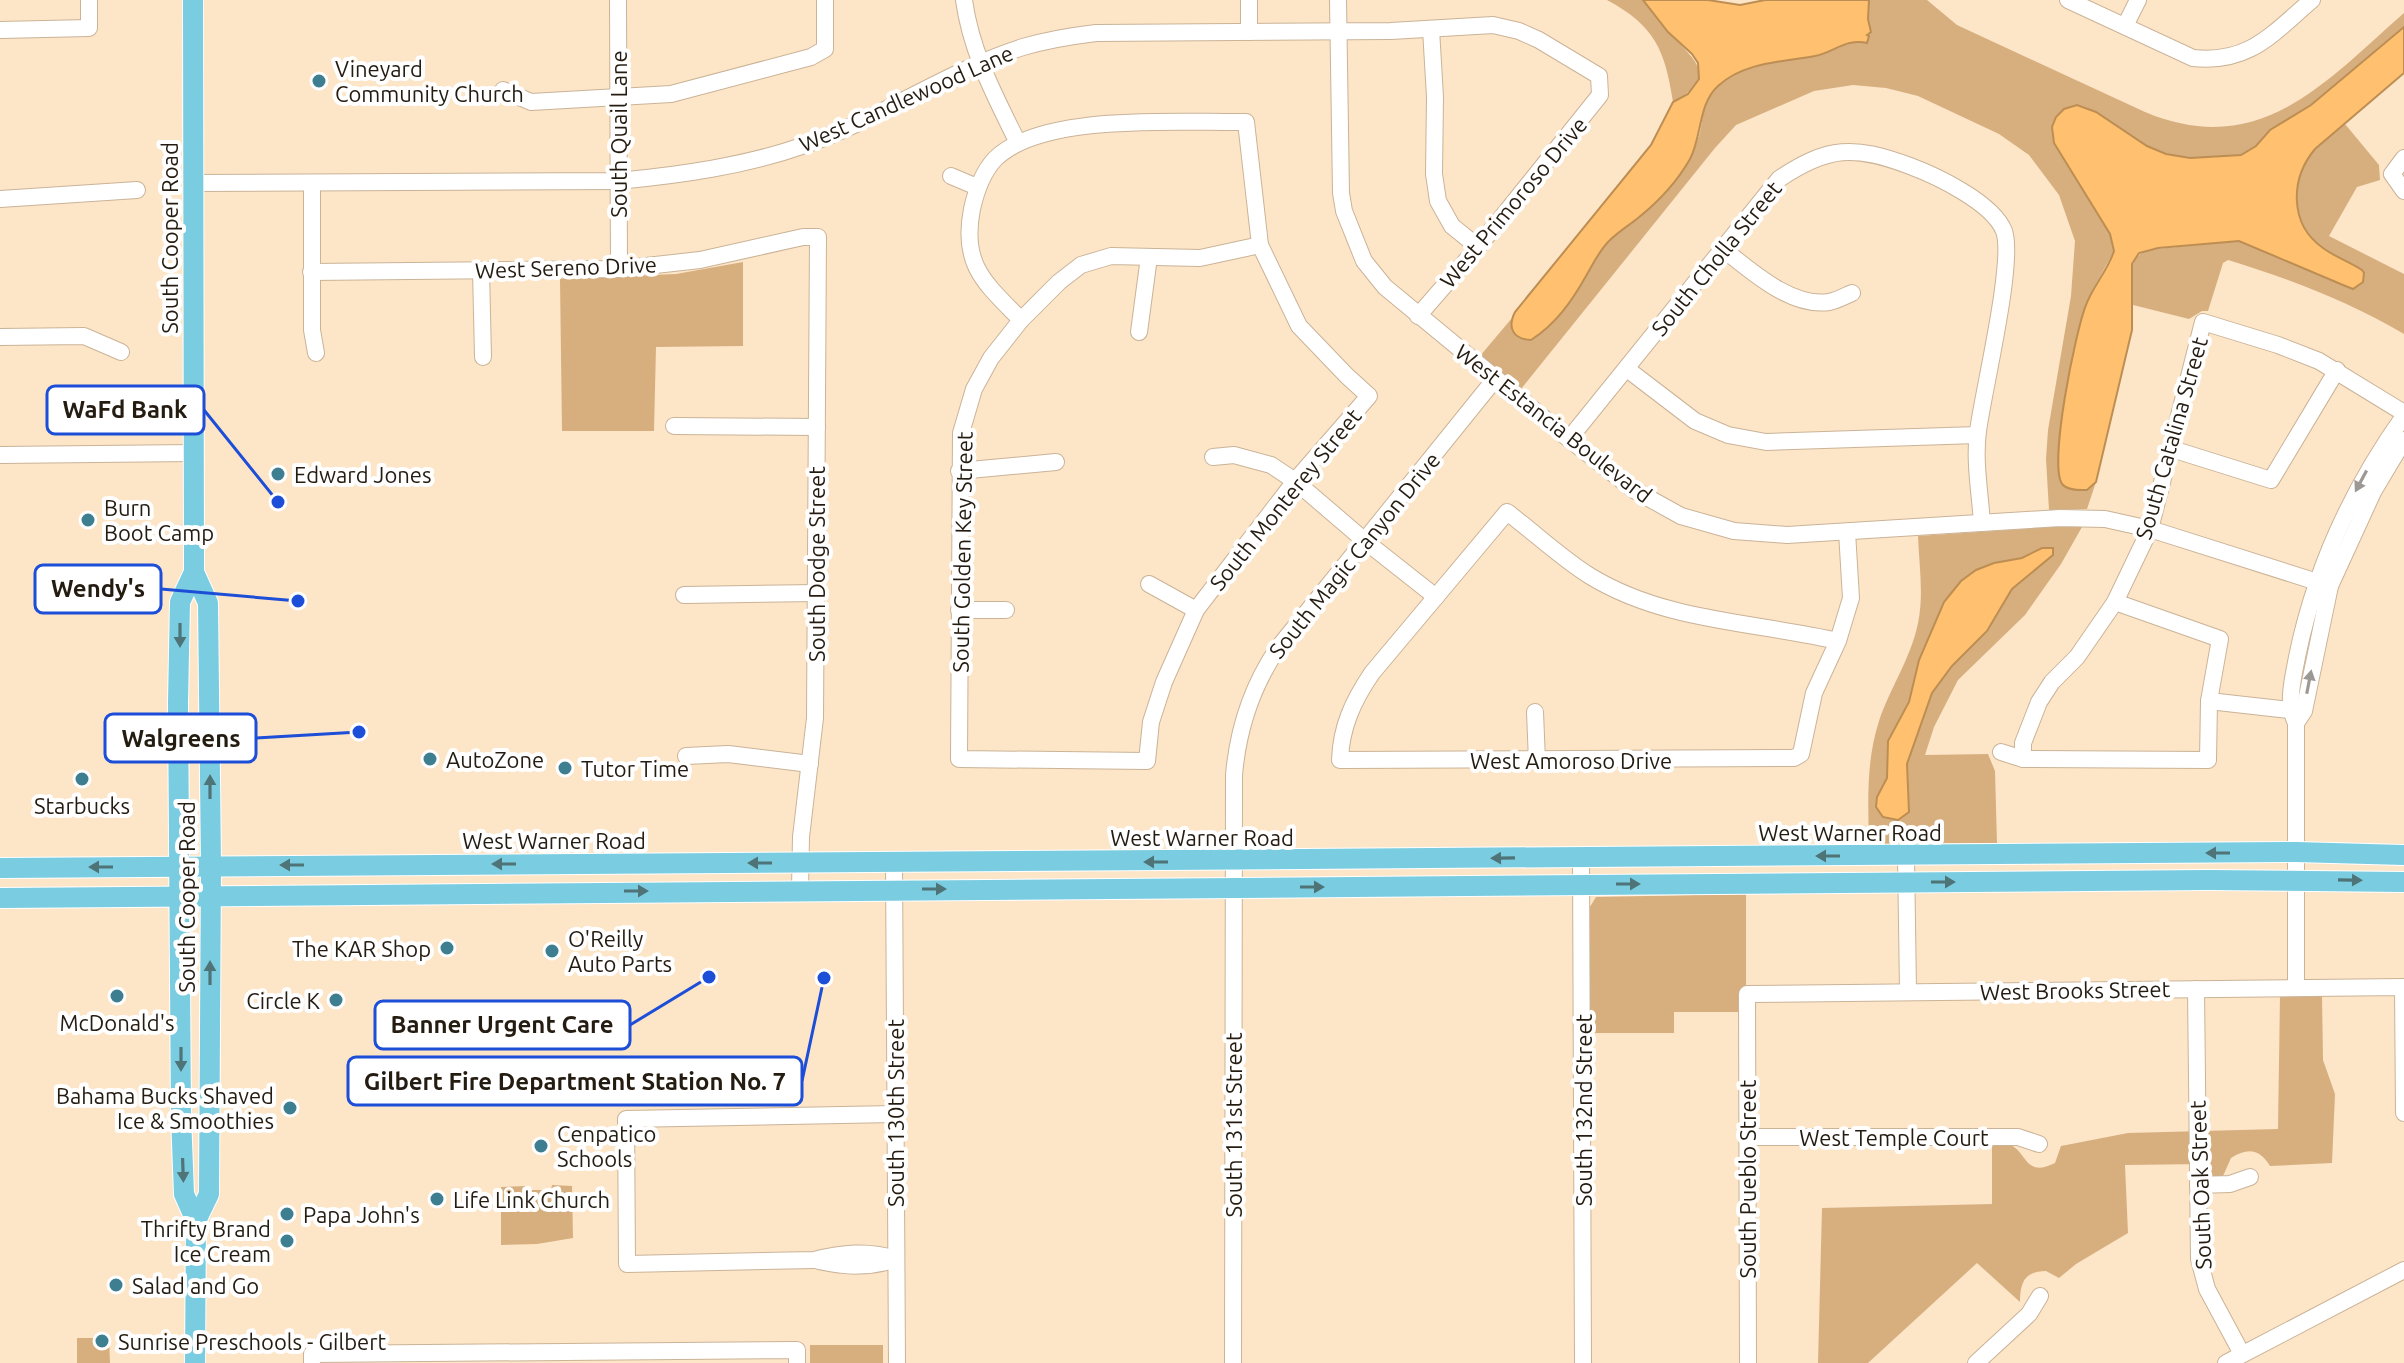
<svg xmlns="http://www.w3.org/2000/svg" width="2404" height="1363" viewBox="0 0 2404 1363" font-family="Ubuntu,sans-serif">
<rect width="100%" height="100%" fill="#fde5c8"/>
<g fill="#d7af7f">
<path d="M1607,0H1643C1651,10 1658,21 1667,31C1692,58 1722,76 1673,102C1665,50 1655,26 1607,0Z"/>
<path d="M1869,0H1927L1957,25L2145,112C2260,160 2324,83 2404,13V27L2311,105L2270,130L2256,146L2241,155L2190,158L2166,154L2147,146L2096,112L2077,105L2114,251L2093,289L2080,323L2059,441L2058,450L2068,489L2087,490L2096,482L2087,509L2049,510L2046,459L2048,430L2071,296L2075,241L2059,195L2029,155L1999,134L1918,96L1886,88L1853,85L1814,91L1736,125L1715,148L1521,389L1480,356L1512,318L1511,324L1531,340C1563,320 1577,284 1598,254C1618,226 1651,210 1673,183C1684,170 1694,153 1699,136C1702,126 1702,115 1705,106C1722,60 1784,64 1822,54C1837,50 1846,42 1862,42L1871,31L1868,19Z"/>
<path d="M2345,124L2379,165L2380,180L2357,187L2329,236L2404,274V334C2348,301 2290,279 2228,260L2223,263L2208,311H2202L2189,319L2133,305C2134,284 2124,260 2147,250L2239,241L2257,248L2357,266C2344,260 2329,254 2318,244C2295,223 2288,184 2308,158C2318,145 2332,135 2345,124Z"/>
<path d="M743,262V346L656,347L654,431H562L560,279L676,274Z"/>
<path d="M2051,527H2082L2061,564L2025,615L1958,680L1934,727L1925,755L1988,754L1995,771L1997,843L1869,844C1868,802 1866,761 1879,721C1890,688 1911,658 1918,623C1924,595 1919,564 1918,536Z"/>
<path d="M1746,894V986L1739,999L1738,1012H1674V1033H1588V910L1596,897Z"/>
<path d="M2280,996H2322L2323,1060L2335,1094L2332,1163L2270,1166C2260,1149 2248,1147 2231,1158L2223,1176L2217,1178L2208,1175L2205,1164L2125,1165L2128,1233L2076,1264L2059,1278L2046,1271C2025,1271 2020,1282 2020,1302L1977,1263L1868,1363H1818L1822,1208L1992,1204V1142C1997,1142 2001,1142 2006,1143C2028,1149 2023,1179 2055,1163L2061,1146L2128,1133L2278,1129Z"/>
<path d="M552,1185L572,1186L573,1238L537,1244L501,1245V1187L525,1186L526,1190H551Z"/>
<path d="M77,1338H109L110,1363H77Z"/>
<rect x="810" y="1345" width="73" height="18"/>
</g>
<g fill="#ffc06f" stroke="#bd8e53" stroke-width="2">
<path d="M1643,0H1708L1740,5L1765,0H1869L1868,19L1871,32L1867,35L1869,36L1867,43C1847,38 1834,52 1815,56C1782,62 1744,62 1718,86C1698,104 1702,137 1690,159C1677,182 1658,202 1638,218C1628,226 1618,232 1609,241C1599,251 1593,264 1586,276C1572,301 1556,324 1531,340C1513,339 1507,328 1515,312L1651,145L1673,102L1688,94L1699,79L1698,63L1692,54L1668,32Z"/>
<path d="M2404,27V73L2315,149C2290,179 2289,224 2323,248C2335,257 2350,262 2362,270L2364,273L2363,282L2353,289L2343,285L2239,241L2158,248L2139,253L2132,264V330L2096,482L2087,490C2080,490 2069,491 2063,485C2047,469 2076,329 2086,305C2093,286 2108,270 2114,251L2110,234L2054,143L2052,127L2056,117L2064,109L2077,105L2096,112L2147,146L2166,154L2190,158L2241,155L2256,146L2270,130L2311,105Z"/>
<path d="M2042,548H2053V555L2012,589L1987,631L1952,666L1932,693L1907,764L1909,812L1898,820L1883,817L1876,807L1877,797L1887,778L1888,741L1909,702L1919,660L1944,602L1961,581L1976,570L1994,563L2022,558Z"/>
</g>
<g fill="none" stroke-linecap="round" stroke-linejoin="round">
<g stroke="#cab397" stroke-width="18">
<g id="minor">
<path d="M618,0L619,269"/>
<path d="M964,0C971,52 995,96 1018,143"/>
<path d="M1338,0L1341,193L1344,211L1364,261L1385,287L1569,439L1634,490L1681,516L1734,531L1787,535L2060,518L2105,519L2150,529L2330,586"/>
<path d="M2068,0L2193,58C2249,64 2272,34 2312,0"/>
<path d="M2125,26L2138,0"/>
<path d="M1431,29L1435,97L1434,174L1438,201L1452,226L1478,247"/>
<path d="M0,30L89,28V0"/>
<path d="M1249,32V0"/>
<path d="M503,90L531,102L671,94L811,57L825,49V0"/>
<path d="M1246,122L1260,245L1299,326L1347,376L1369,396L1295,481L1196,610L1164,682L1151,722L1147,761L959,759L961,433L974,389L991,358L1021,320C985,283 961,265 972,209C976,191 982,173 995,159C1042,112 1182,123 1246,122Z"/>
<path d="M2404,158L2392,174L2404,191"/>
<path d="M951,176L977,187"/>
<path d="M193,183L618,181C681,175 745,166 805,145C880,119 947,71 1023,47C1047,40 1071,36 1096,33L1391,31L1493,25L1519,31L1539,40L1599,76L1600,95L1478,247L1418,316"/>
<path d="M312,184V330L316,353"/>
<path d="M0,199L137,190"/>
<path d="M1723,249C1750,270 1791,308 1829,302C1836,301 1845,296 1852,293"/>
<path d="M481,270L483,357"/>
<path d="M311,272L619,269L700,260L803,237H818L815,718L801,837L800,890"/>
<path d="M1021,320L1059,282L1081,265L1111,256L1200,258L1260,245"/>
<path d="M1139,332L1149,257"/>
<path d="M0,337L84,336L121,352"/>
<path d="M1627,369L1695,421L1728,435L1766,442L1977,435"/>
<path d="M674,426L817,427"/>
<path d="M1569,439L1779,179C1828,146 1854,145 1910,166C1937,176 1993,203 2004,231C2015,261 1983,392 1978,431C1974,461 1980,493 1982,523"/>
<path d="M2172,449L2271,480L2337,370"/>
<path d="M0,455L193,453"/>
<path d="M1213,457L1234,455L1271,465L1295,481L1365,541L1436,597"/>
<path d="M959,471L1056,462"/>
<path d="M1149,584L1196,610"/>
<path d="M684,595L817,593"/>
<path d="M959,610H1006"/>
<path d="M1838,641C1756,622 1665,622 1590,576C1561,558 1535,533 1507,512L1372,673C1353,701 1341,727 1340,760L1794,758L1801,754L1814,693L1838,641L1851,598L1847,532"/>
<path d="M2209,701L2298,711"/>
<path d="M1535,712L1537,761"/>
<path d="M2296,723L2304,711L2330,586L2373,492L2404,440"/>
<path d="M2001,752L2023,759L2208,760L2209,701L2220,639L2115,602"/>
<path d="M686,756L728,754L810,764"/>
<path d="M2023,759V743L2039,702L2052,682L2077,657L2115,602L2150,529L2203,322L2278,345L2319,361L2404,413"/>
<path d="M1906,856L1908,991"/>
<path d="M1581,858L1583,1363"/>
<path d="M894,863L897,1363"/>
<path d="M2296,987V723C2286,703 2293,679 2297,657C2315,569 2352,489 2404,416"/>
<path d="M2196,989L2199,1259L2207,1289L2242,1354"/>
<path d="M895,1114L626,1119L627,1264L814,1260C842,1253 868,1250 896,1259"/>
<path d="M1748,1137H2018L2039,1144"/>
<path d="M2198,1185L2230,1184L2250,1177"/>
<path d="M819,1261C846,1267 870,1268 896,1259"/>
<path d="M312,1363V1354L797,1350V1363"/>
<path d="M1233,1363L1234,775C1238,729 1252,686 1278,648L1495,379"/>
<path d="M1748,1363L1747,994L2403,987L2404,1113"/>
<path d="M1976,1363L2029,1314L2040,1296"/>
<path d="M2226,1363L2404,1270"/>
</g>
</g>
<g stroke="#fff" stroke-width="22">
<g id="major">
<path d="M193,0L194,572L208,603L211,865L209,1194L196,1221"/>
<path d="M194,572L180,602L178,702L181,1116L184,1194L196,1221L195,1363"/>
<path d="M0,868L2296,852L2404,855"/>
<path d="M0,898L2208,880L2404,882"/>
</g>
</g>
<use href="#minor" stroke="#fff" stroke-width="16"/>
<use href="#major" stroke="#7acce0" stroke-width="20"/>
</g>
<defs><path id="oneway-solid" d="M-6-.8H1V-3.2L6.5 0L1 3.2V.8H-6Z" transform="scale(2)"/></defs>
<g fill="#9c9894">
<use href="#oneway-solid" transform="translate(2361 481) rotate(118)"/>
<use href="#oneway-solid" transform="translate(2309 682) rotate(-79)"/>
</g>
<g fill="#4f7478">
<use href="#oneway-solid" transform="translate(180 635) rotate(90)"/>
<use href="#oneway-solid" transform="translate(210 787) rotate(-90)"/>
<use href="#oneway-solid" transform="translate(2218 853) rotate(180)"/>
<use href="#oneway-solid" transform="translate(1828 856) rotate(180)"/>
<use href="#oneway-solid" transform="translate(1503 858) rotate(179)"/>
<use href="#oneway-solid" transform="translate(1156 862) rotate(180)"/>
<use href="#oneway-solid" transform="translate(760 863) rotate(180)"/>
<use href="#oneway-solid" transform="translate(504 864) rotate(180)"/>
<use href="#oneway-solid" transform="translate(292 865) rotate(180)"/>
<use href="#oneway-solid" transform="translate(101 867) rotate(180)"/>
<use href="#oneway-solid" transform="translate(2350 880) rotate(1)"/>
<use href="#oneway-solid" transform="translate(1943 882)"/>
<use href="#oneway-solid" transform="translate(1628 884)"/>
<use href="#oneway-solid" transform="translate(1312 887)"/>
<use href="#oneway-solid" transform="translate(934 889)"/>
<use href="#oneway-solid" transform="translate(636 891)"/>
<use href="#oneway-solid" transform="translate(210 973) rotate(-90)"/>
<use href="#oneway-solid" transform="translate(181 1059) rotate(90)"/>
<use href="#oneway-solid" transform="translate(183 1170) rotate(88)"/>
</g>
<g fill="#3d7e91" stroke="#fff" stroke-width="3">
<circle cx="319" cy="81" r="8"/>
<circle cx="278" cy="474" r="8"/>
<circle cx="88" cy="520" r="8"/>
<circle cx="430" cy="759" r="8"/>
<circle cx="565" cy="768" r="8"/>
<circle cx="82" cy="779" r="8"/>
<circle cx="447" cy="948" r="8"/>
<circle cx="552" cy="951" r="8"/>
<circle cx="117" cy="996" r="8"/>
<circle cx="336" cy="1000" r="8"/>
<circle cx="290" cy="1108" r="8"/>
<circle cx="541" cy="1146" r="8"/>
<circle cx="437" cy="1199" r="8"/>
<circle cx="287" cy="1214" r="8"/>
<circle cx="287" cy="1241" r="8"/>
<circle cx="116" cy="1285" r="8"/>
<circle cx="102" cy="1341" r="8"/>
</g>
<g text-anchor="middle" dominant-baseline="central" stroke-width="8" stroke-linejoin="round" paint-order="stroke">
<g font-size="22" fill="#241b11" stroke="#fff" text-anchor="start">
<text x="335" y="68">Vineyard<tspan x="335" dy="25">Community Church</tspan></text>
<text x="294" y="474">Edward Jones</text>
<text x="104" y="507">Burn<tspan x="104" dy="25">Boot Camp</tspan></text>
<text x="446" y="759">AutoZone</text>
<text x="581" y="768">Tutor Time</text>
<text x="82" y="805" text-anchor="middle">Starbucks</text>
<text x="568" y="938">O'Reilly<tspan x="568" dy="25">Auto Parts</tspan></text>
<text x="431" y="948" text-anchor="end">The KAR Shop</text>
<text x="320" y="1000" text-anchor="end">Circle K</text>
<text x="117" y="1022" text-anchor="middle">McDonald's</text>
<text x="274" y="1095" text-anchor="end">Bahama Bucks Shaved<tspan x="274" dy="25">Ice &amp; Smoothies</tspan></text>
<text x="557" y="1133">Cenpatico<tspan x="557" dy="25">Schools</tspan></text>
<text x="453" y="1199">Life Link Church</text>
<text x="303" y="1214">Papa John's</text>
<text x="271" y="1228" text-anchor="end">Thrifty Brand<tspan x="271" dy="25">Ice Cream</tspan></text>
<text x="132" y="1285">Salad and Go</text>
<text x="118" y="1341">Sunrise Preschools - Gilbert</text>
</g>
<g font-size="22" fill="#241b11" stroke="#fff">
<text transform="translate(906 98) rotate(-24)">West Candlewood Lane</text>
<text transform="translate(618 134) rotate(-90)">South Quail Lane</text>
<text transform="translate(1513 202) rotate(-50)">West Primoroso Drive</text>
<text transform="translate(169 238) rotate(-90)">South Cooper Road</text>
<text transform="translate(1716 258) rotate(-51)">South Cholla Street</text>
<text transform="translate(566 267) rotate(-2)">West Sereno Drive</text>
<text transform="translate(1554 423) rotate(38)">West Estancia Boulevard</text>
<text transform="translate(2171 438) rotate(-74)">South Catalina Street</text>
<text transform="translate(1285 499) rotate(-51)">South Monterey Street</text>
<text transform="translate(962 552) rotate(-89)">South Golden Key Street</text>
<text transform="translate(1354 555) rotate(-51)">South Magic Canyon Drive</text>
<text transform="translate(816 564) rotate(-90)">South Dodge Street</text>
<text x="1571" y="760">West Amoroso Drive</text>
<text x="1850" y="832">West Warner Road</text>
<text x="1202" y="837">West Warner Road</text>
<text x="554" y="840">West Warner Road</text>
<text transform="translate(186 897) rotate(-90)">South Cooper Road</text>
<text transform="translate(2075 990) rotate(-1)">West Brooks Street</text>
<text transform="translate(1583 1110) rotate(-90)">South 132nd Street</text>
<text transform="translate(895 1113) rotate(-90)">South 130th Street</text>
<text transform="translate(1233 1125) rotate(-90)">South 131st Street</text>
<text x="1894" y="1137">West Temple Court</text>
<text transform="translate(1747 1179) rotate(-90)">South Pueblo Street</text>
<text transform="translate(2200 1185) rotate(-92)">South Oak Street</text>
</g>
</g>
<path fill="none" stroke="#1d4ed8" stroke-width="3" d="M278 502L204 410M298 601L161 589M359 732L256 738M709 977L630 1025M824 978L802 1081"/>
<g fill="#1d4ed8" stroke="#fff" stroke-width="3">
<circle cx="278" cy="502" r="8"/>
<circle cx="298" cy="601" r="8"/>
<circle cx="359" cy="732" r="8"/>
<circle cx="709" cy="977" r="8"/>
<circle cx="824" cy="978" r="8"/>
</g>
<g fill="#fff" stroke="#1d4ed8" stroke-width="3">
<rect x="47" y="386" width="157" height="48" rx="8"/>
<rect x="35" y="565" width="126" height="48" rx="8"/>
<rect x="105" y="714" width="151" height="48" rx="8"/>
<rect x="375" y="1001" width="255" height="48" rx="8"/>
<rect x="348" y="1057" width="454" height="48" rx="8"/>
</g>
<g font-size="24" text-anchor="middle" font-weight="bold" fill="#241b11">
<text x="125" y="418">WaFd Bank</text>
<text x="98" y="597">Wendy's</text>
<text x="181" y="747">Walgreens</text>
<text x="502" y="1033">Banner Urgent Care</text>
<text x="575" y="1090">Gilbert Fire Department Station No. 7</text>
</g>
</svg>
